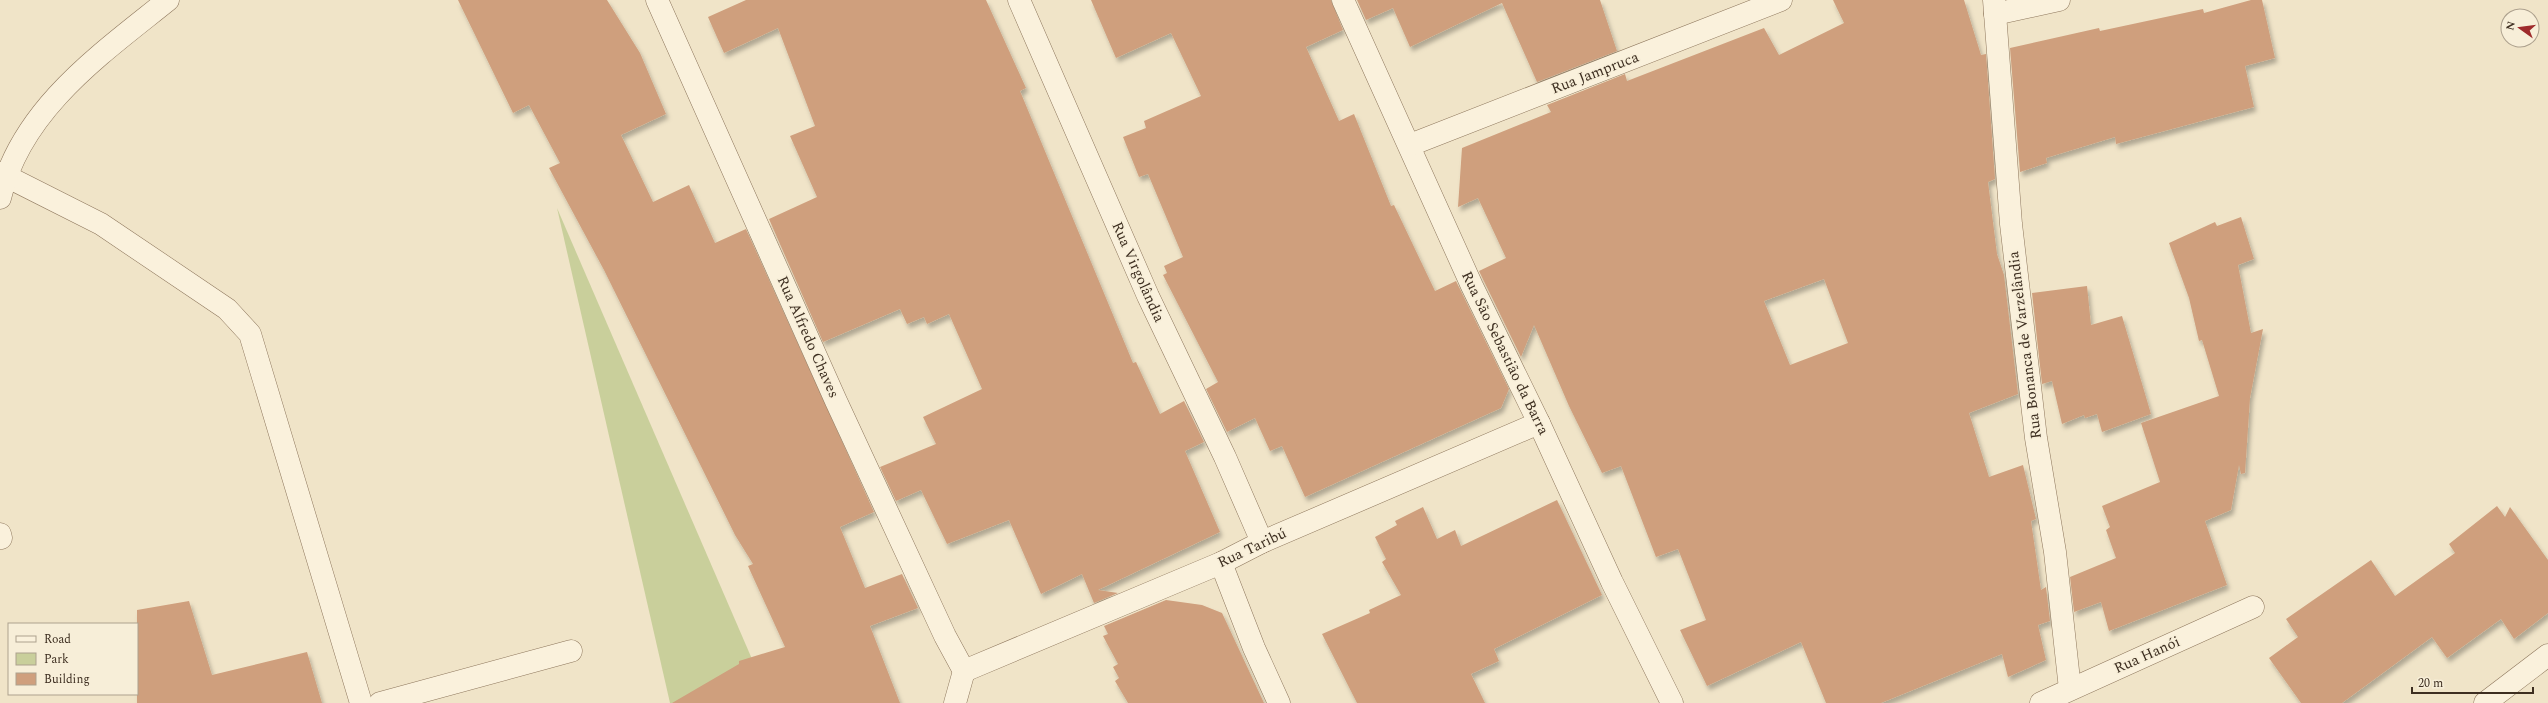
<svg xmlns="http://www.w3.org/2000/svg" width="2548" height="703" viewBox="0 0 2548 703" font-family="Spectral,serif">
<defs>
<filter id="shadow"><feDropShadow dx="2.5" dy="4.5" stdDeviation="2" flood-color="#0004"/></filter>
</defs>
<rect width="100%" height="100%" fill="#f0e4c8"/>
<path fill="#c9cf9b" d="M557,208L771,703H670Z"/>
<g fill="#cf9f7d" fill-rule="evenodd" filter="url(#shadow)">
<path d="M458,0H607L640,53L666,114L621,135L653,202L689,185L715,243L746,229L874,512L840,527L865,588L902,574L918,608L870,626L900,703H672L739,664V661L785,647L748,566L753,564L735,535L604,270L549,168L560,163L529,105L513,113Z"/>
<path d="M746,0H986L1026,88L1020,91L1133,363L1136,362L1160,414L1184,401L1204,442L1185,451L1220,532L1098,590L1118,593L1094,603L1082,574L1041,594L1009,520L947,544L921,490L896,501L880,467L936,444L923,417L982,389L949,314L927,324L924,317L907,324L900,309L823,342L769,219L817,197L790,136L815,126L778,28L724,53L708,17Z"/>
<path d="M1091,0H1331L1343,30L1306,47L1339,121L1354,114L1391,206L1394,205L1435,291L1456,281L1509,389L1501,408L1305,497L1282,446L1270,451L1255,418L1227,432L1206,389L1218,382L1163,275L1167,273L1164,266L1183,257L1148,174L1139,177L1123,137L1146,128L1144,121L1201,96L1171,33L1116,58Z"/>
<path d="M1357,0H1600L1617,51L1537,82L1502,3L1410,47L1393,8L1366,20Z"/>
<path d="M1833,0H1964L1981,55L1986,54L1995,179L1988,182L1997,254L2004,275L2018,394L1969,413L1989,477L2023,465L2036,519L2031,521L2041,590L2046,587L2050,621L2038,625L2046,660L2008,677L2002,654L1881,703H1826L1801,642L1707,686L1680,630L1706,620L1678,549L1656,557L1621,466L1602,473L1569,406L1534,325L1521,357L1479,271L1506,258L1478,198L1458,207L1462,148L1551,112L1547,105L1625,74L1627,81L1764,28L1779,55L1844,23ZM1824,279L1848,343L1790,365L1764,301Z"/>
<path d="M2251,0H2262L2275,58L2245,66L2254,107L2116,144L2115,137L2046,158L2047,163L2020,172L2010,48L2099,28L2100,31L2203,9L2204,13Z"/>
<path d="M2241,217L2254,259L2238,265L2251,333L2263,329L2250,398L2245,473L2241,474L2239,465L2231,510L2205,521L2227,585L2109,631L2101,602L2074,612L2070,577L2116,558L2106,530L2110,527L2102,506L2160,482L2141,423L2219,396L2202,340L2199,341L2189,298L2169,243L2215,222L2217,226Z"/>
<path d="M2087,286L2091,325L2122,316L2151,414L2102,432L2097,414L2085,418L2084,415L2062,424L2052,381L2042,384L2032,293Z"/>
<path d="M1557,500L1602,595L1494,649L1499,661L1471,674L1485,703H1357L1322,634L1370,613L1369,610L1401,595L1382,562L1386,559L1375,537L1397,525L1395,521L1423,507L1437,539L1455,530L1461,546Z"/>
<path d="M2497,506L2505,517L2510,507L2548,560V613L2514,639L2501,619L2447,658L2432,637L2342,703H2301L2269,658L2298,637L2286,619L2371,560L2395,596L2455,553L2449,544Z"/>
<path d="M1166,600L1202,605L1222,613L1264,703H1128L1115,681L1119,678L1113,667L1118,664L1103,636L1108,634L1104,626Z"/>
<path d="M189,601L212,675L307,652L322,703H137V610Z"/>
</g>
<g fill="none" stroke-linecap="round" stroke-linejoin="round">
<g stroke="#8d765c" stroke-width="23">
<g id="lane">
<path d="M1995,14L2059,0"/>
<path d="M0,173L101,224L227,309L250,334L361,703"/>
<path d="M0,198C21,109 101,54 168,0"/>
<path d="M0,534L1,538"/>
<path d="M380,703L571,651"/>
</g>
</g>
<g stroke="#8d765c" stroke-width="23">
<g id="street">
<path d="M657,0L836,401L945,636L964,671"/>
<path d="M1019,0L1148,296L1225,457L1262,542"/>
<path d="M1343,0L1472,286L1539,423L1612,582L1672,703"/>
<path d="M1994,0L2011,224L2036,438L2055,552L2070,689"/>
<path d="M1410,145L1781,0"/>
<path d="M1221,563L1254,648L1279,703"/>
<path d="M964,671L1221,563L1262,542L1539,423"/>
<path d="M955,703L964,671"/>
<path d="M2041,703L2253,607"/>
<path d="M2485,703L2548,655"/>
</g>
</g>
<use href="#lane" stroke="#faf1dc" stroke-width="22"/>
<use href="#street" stroke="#faf1dc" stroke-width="22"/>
</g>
<g text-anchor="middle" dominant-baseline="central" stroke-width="3" stroke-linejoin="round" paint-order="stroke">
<g font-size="15" fill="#3d2e20" stroke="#f7eed8">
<text transform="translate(1595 73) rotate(-21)">Rua Jampruca</text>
<text transform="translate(1138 272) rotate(66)">Rua Virgolândia</text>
<text transform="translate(808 337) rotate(66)">Rua Alfredo Chaves</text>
<text transform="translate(2025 345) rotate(-97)">Rua Bonanca de Varzelândia</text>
<text transform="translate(1505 353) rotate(64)">Rua São Sebastião da Barra</text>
<text transform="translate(1252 548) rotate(-25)">Rua Taribú</text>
<text transform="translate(2147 655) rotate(-24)">Rua Hanói</text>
</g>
</g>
<rect x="8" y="623" width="130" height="72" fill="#f7eed8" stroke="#ada18e"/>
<rect x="16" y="636" width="20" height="6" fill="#faf1dc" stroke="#ada18e"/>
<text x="44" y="643" font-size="12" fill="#3d2e20">Road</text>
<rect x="16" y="653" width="20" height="12" fill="#c9cf9b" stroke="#ada18e"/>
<text x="44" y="663" font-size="12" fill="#3d2e20">Park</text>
<rect x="16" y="673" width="20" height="12" fill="#cf9f7d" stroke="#ada18e"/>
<text x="44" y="683" font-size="12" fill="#3d2e20">Building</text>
<g transform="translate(2520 28) rotate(284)"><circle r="19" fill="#f7eed8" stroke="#ada18e"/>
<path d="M0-3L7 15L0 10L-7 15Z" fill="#9e2a2b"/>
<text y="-6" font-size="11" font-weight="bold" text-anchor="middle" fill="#3d2e20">N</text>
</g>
<path d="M2412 687v6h121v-6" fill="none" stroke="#3d2e20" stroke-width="2"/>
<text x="2418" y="687" font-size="12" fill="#3d2e20" stroke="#f7eed8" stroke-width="3" paint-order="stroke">20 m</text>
</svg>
